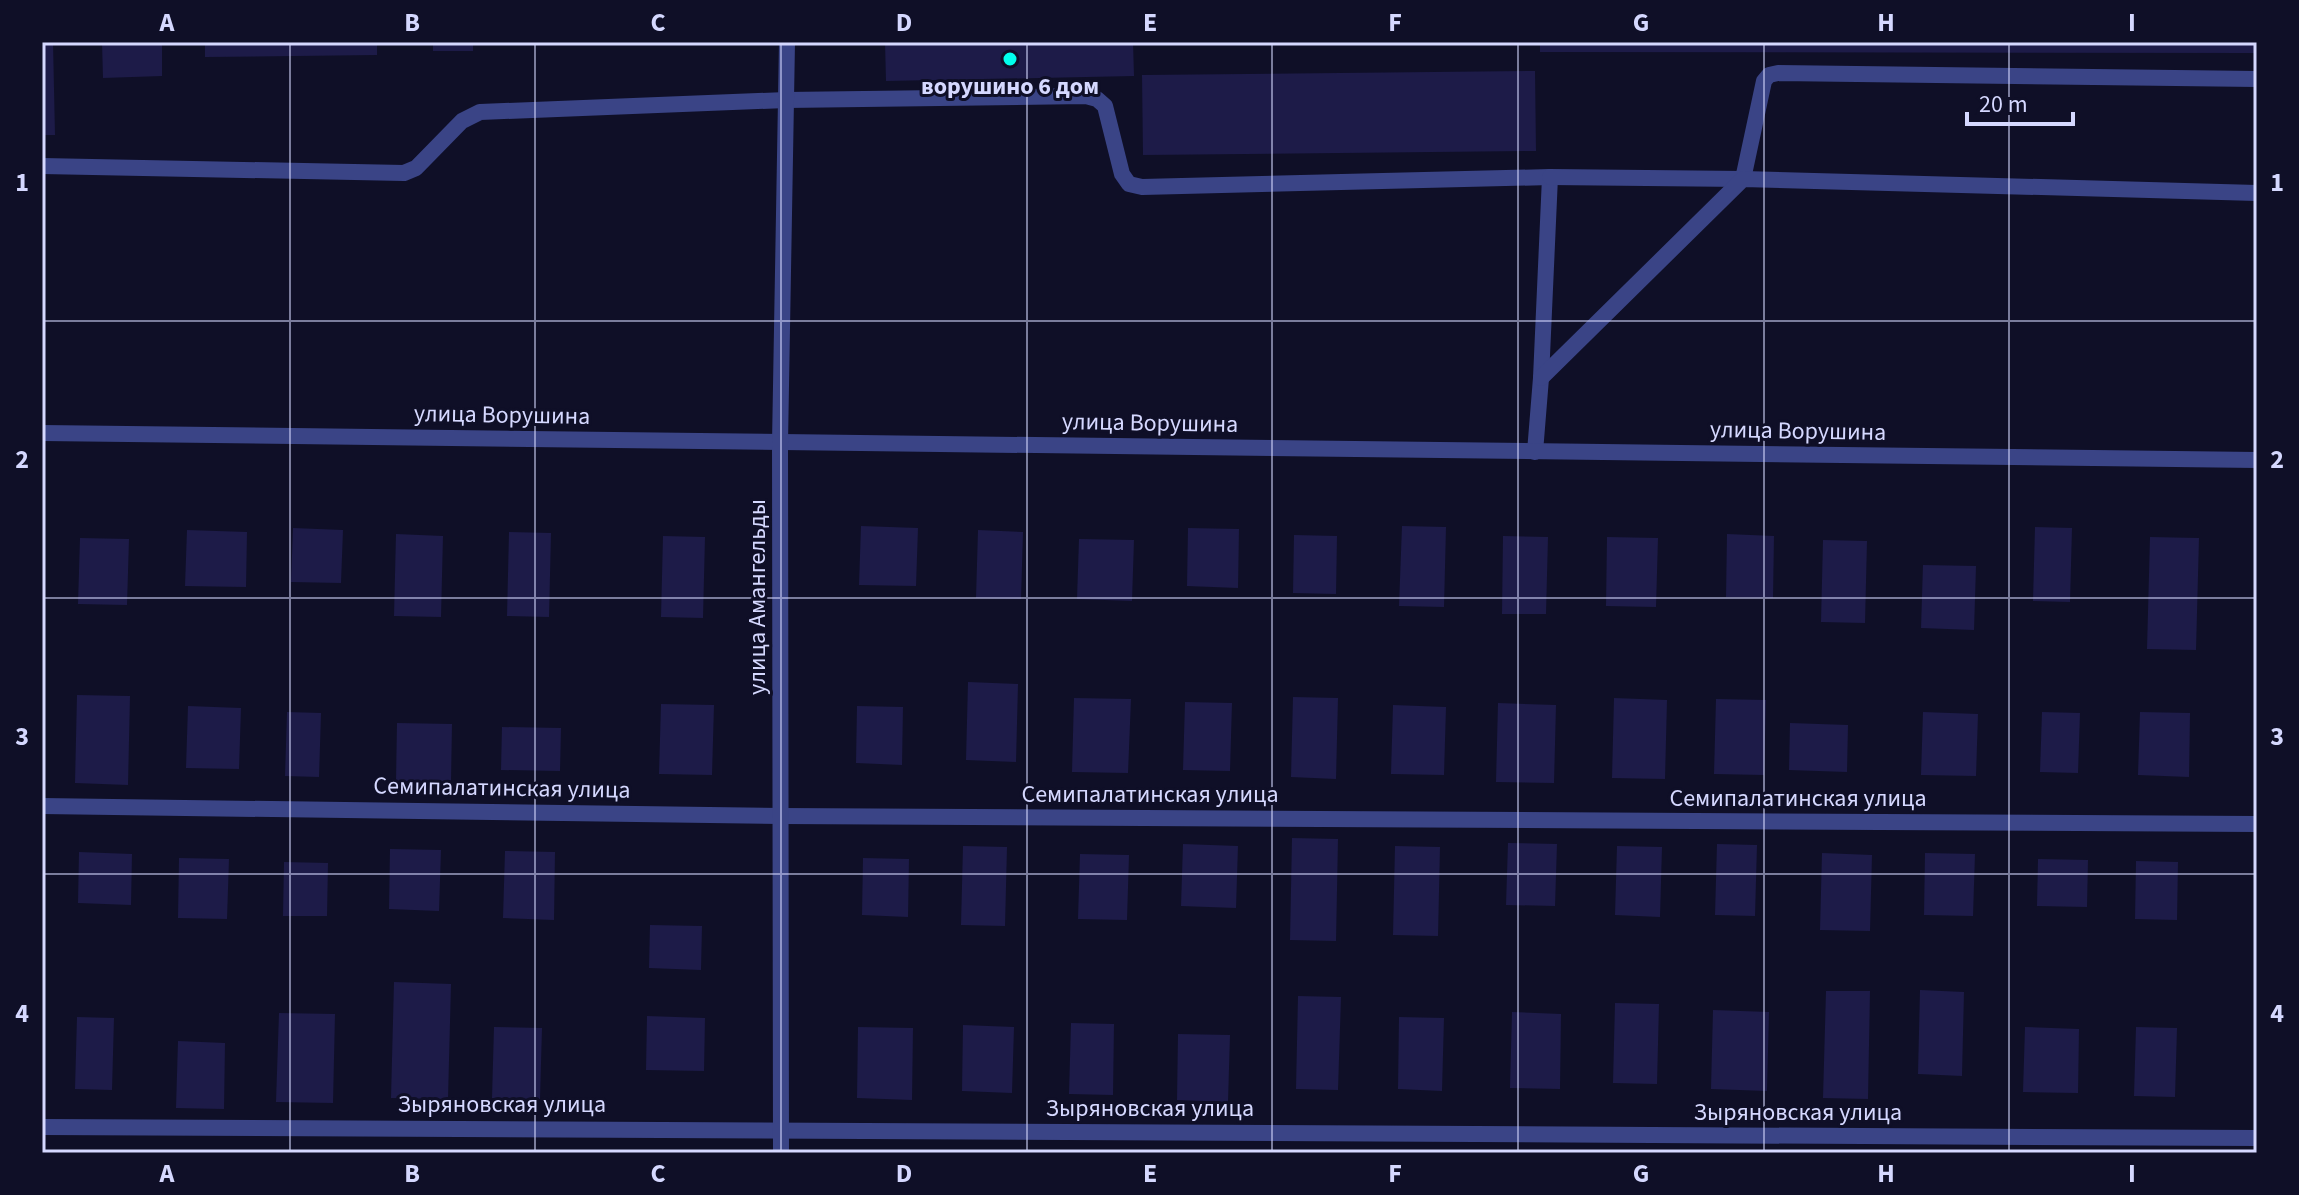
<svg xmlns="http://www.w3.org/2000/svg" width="2299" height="1195" viewBox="0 0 2299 1195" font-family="'Source Sans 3',sans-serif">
<rect width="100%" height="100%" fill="#0f0f27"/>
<g fill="#1d1b48">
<path d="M42,42H53L55,135H42Z"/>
<path d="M102,42H162V76L103,78Z"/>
<path d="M205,42H377V55L205,57Z"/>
<rect x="433" y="42" width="40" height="9"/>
<path d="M885,42H1133L1134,76L886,81Z"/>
<path d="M1540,42H2257V53L1540,52Z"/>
<path d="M1535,71L1536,151L1143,155L1142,75Z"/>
<path d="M861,526L918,528L916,586L859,585Z"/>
<path d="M1402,526L1446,527L1444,607L1399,606Z"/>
<path d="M2035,527L2072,528L2070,602L2033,601Z"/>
<path d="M293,528L343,530L341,583L291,582Z"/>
<path d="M1188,528L1239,529L1238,588L1187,586Z"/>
<path d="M187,530L247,532L246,587L185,586Z"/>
<path d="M978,530L1023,532L1021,599L976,598Z"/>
<path d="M509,532L551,533L549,617L507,616Z"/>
<path d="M396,534L443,536L441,617L394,616Z"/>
<path d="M1727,534L1774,536L1773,598L1726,597Z"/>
<path d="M1294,535L1337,536L1336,594L1293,593Z"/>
<path d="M663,536L705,537L703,618L661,617Z"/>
<path d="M1503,536L1548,537L1546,614H1502Z"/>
<path d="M1607,537L1658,538L1656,607L1606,606Z"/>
<path d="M2150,537L2199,538L2196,650L2147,649Z"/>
<path d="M80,538L129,539L127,605L78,604Z"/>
<path d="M1079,539L1134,540L1132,601L1077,599Z"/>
<path d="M1823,540L1867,541L1865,623L1821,622Z"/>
<path d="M1923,565L1976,566L1974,630L1921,628Z"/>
<path d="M968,682L1018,684L1016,762L966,760Z"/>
<path d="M77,695L130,696L128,785L75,783Z"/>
<path d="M1293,697L1338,698L1336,779L1291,777Z"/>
<path d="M1074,698L1131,699L1128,773L1072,772Z"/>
<path d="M1614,698L1667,700L1665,779L1612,778Z"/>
<path d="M1716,699L1766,700L1764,775L1714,774Z"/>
<path d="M1185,702L1232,703L1230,771L1183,770Z"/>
<path d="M1498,703L1556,705L1554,783L1496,782Z"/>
<path d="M661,704L714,705L712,775L659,774Z"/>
<path d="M1393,705L1446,707L1444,775L1391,774Z"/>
<path d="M188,706L241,708L239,769L186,768Z"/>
<path d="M857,706L903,707L902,765L856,763Z"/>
<path d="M287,712L321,713L319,777L285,776Z"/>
<path d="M1923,712L1978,714L1976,776L1921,775Z"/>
<path d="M2042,712L2080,713L2078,773L2040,772Z"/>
<path d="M2140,712L2190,713L2189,777L2138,775Z"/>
<path d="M397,723L452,724L451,782L396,781Z"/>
<path d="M1790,723L1848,725L1847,772L1789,770Z"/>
<path d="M502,727L561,728L560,771L501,770Z"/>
<path d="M1292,838L1338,839L1336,941L1290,940Z"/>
<path d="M1508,843L1557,844L1555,906L1506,905Z"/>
<path d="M1183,844L1238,846L1236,908L1181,906Z"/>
<path d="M1717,844L1757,845L1755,916L1715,915Z"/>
<path d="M963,846L1007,847L1005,926L961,925Z"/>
<path d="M1395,846L1440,847L1438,936L1393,935Z"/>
<path d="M1617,846L1662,847L1660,917L1615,915Z"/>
<path d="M390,849L441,850L439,911L389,909Z"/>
<path d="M505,851L555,852L554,920L503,918Z"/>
<path d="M79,852L132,854L131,905L78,903Z"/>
<path d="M1822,853L1872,855L1870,931L1820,930Z"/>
<path d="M1925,853L1975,854L1973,916L1924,915Z"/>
<path d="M1080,854L1129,855L1127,920L1078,919Z"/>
<path d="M179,858L229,859L227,919L178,918Z"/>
<path d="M863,858L909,859L908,917L862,915Z"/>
<path d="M2038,859L2088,860L2087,907L2037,906Z"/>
<path d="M2136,861L2178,862L2177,920L2135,919Z"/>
<path d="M284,862L328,863L327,916H283Z"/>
<path d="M650,925L702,926L701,970L649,968Z"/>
<path d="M394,982L451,984L448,1099L391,1098Z"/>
<path d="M1920,990L1964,992L1962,1076L1918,1074Z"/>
<path d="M1826,991H1870L1868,1099L1823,1098Z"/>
<path d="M1298,996L1341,997L1338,1090L1296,1089Z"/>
<path d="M1615,1003L1659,1004L1657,1084L1613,1083Z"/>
<path d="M1713,1010L1769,1012L1767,1091L1711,1089Z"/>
<path d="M1512,1012L1561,1014L1560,1089L1510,1088Z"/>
<path d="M279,1013L335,1014L333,1103L276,1102Z"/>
<path d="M647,1016L705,1018L704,1071L646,1070Z"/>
<path d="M77,1017L114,1018L112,1090L75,1089Z"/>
<path d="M1399,1017L1444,1018L1442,1091L1398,1089Z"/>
<path d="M1071,1023L1114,1024L1113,1095L1069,1094Z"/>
<path d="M963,1025L1014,1027L1012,1093L962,1091Z"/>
<path d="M494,1027L542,1028L540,1099L492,1098Z"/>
<path d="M858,1027L913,1028L912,1100L857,1098Z"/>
<path d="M2025,1027L2079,1029L2078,1093L2023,1092Z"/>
<path d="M2136,1027L2177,1028L2175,1097L2134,1096Z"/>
<path d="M1178,1034L1230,1035L1228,1102L1177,1100Z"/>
<path d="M178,1041L225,1043L224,1109L176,1108Z"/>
</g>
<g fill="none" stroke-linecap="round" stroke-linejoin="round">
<g stroke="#3a4486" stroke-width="16">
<path d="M42,166L404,173L416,168L462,121L480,112L786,100L1086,96L1097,99L1105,106L1122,174L1129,184L1142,187L1550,177L1541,378L1535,452"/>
<path d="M1550,177L1743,179L1764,81L1769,75L1778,73L2257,79"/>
<path d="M1541,378L1743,179L2257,193"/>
</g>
<g stroke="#3a4486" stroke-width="16">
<path d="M42,806L781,816L2257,824"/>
<path d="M42,1127L2257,1138"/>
</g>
<g stroke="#3a4486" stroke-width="16">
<path d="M42,433L2257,460"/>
<path d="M781,1153L780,443L787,42"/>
</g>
</g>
<path fill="none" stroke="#d5d8ff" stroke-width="2" stroke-opacity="0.55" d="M290,42V1153M535,42V1153M781,42V1153M1027,42V1153M1272,42V1153M1518,42V1153M1764,42V1153M2009,42V1153M42,321H2257M42,598H2257M42,874H2257"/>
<circle fill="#01ffed" stroke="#0f0f27" stroke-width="3" cx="1010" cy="59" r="8"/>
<g text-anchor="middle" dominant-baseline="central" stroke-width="6" stroke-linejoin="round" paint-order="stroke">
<g font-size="24" font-weight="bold" fill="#d5d8ff" stroke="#0f0f27">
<text x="1010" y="86">ворушино 6 дом</text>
</g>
<g font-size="24" fill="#d5d8ff" stroke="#0f0f27">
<text transform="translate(502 415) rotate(1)">улица Ворушина</text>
<text transform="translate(1150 423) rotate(1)">улица Ворушина</text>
<text transform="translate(1798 431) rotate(1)">улица Ворушина</text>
<text transform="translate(757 597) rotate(-90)">улица Амангельды</text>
<text transform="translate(502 788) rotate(1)">Семипалатинская улица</text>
<text x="1150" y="794">Семипалатинская улица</text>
<text x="1798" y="798">Семипалатинская улица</text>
<text x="502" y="1104">Зыряновская улица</text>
<text x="1150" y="1108">Зыряновская улица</text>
<text x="1798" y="1112">Зыряновская улица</text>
</g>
</g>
<rect width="2299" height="1195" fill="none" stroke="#0f0f27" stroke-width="88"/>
<path d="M1967 112v12h106v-12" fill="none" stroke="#d5d8ff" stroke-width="4"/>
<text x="1979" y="112" font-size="24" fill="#d5d8ff" stroke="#0f0f27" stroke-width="6" paint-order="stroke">20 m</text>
<rect x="44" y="44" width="2211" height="1107" fill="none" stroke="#d5d8ff" stroke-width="3"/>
<g font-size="26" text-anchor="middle" font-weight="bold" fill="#d5d8ff">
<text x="167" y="31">A</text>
<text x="412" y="31">B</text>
<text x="658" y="31">C</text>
<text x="904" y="31">D</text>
<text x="1150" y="31">E</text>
<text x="1395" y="31">F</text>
<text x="1641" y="31">G</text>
<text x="1886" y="31">H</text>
<text x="2132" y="31">I</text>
<text x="22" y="191">1</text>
<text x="2277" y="191">1</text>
<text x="22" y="468">2</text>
<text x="2277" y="468">2</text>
<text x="22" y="745">3</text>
<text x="2277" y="745">3</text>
<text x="22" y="1022">4</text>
<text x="2277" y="1022">4</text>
<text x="167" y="1182">A</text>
<text x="412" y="1182">B</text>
<text x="658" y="1182">C</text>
<text x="904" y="1182">D</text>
<text x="1150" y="1182">E</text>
<text x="1395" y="1182">F</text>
<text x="1641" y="1182">G</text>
<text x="1886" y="1182">H</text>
<text x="2132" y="1182">I</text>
</g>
</svg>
